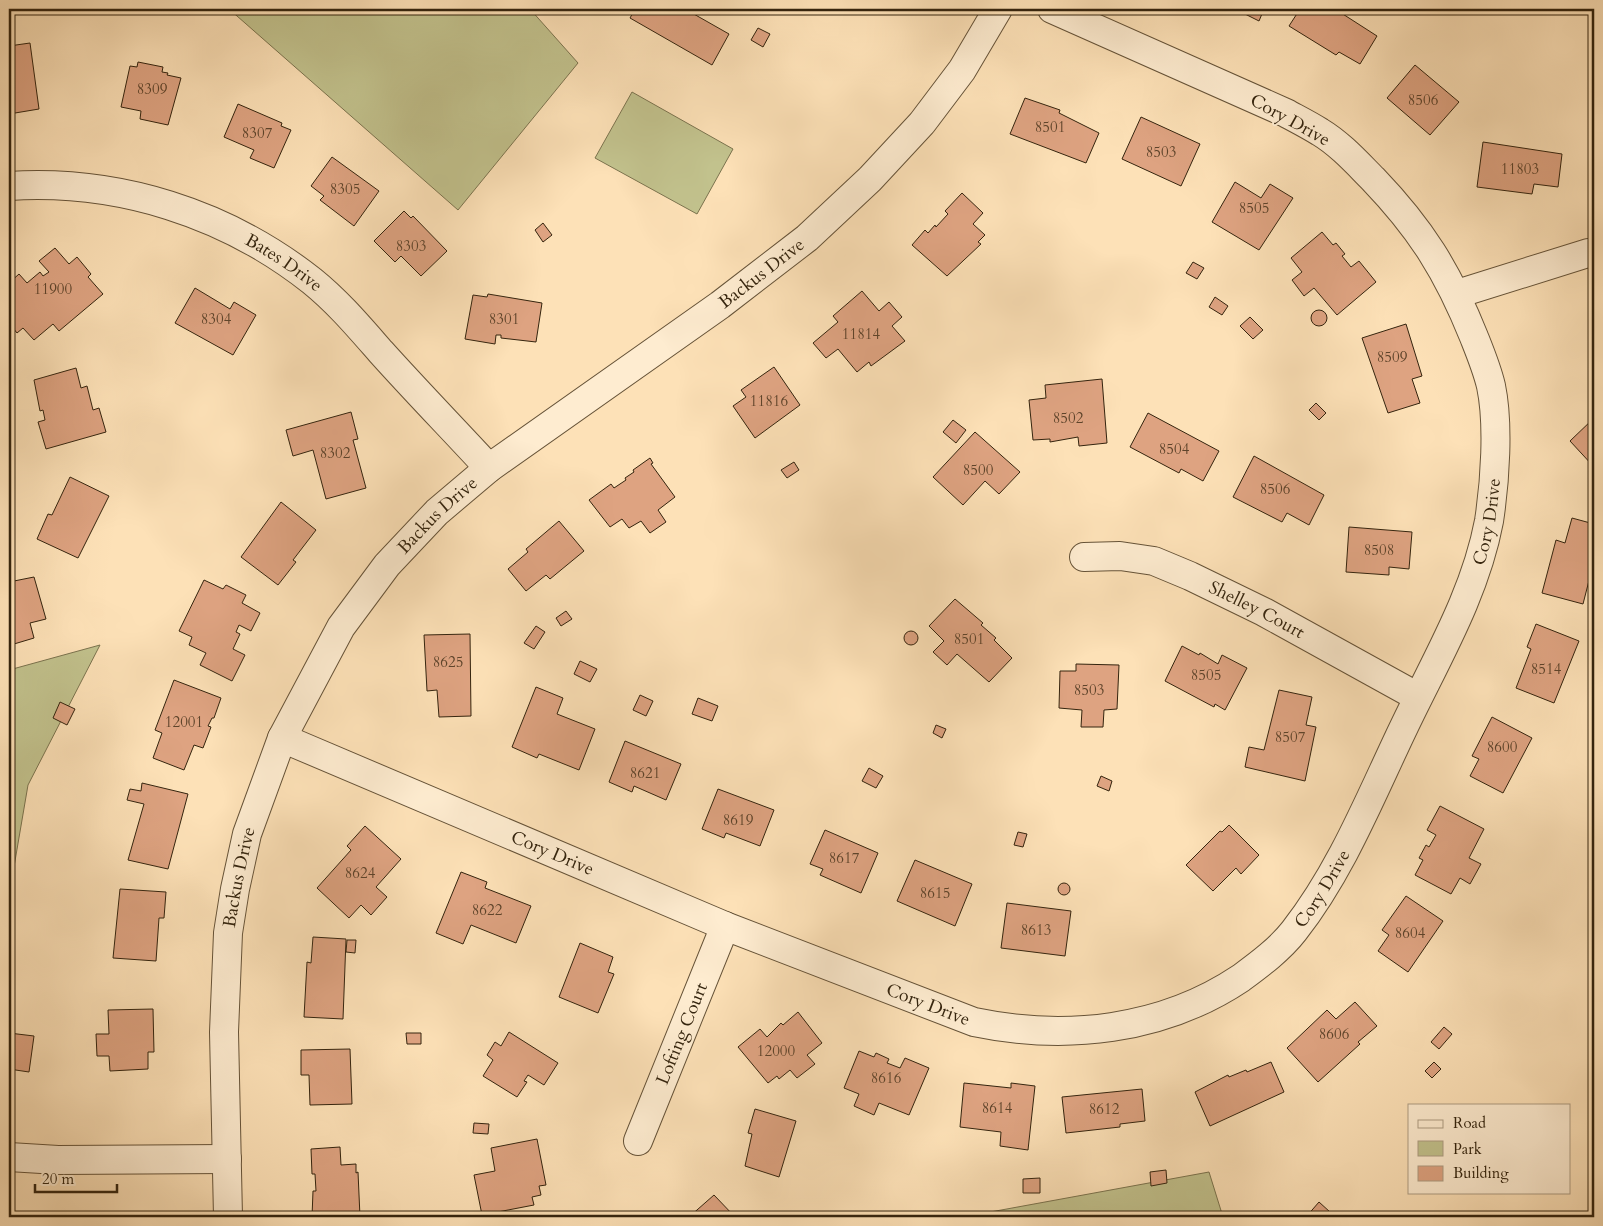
<svg xmlns="http://www.w3.org/2000/svg" width="1603" height="1226" viewBox="0 0 1603 1226" font-family="Cardo,serif">
<rect width="100%" height="100%" fill="#fde1b7"/>
<filter id="stains"><feTurbulence type="fractalNoise" baseFrequency=".004" numOctaves="4"/><feColorMatrix values="0 0 0 0 .2 0 0 0 0 .09 0 0 0 0 .02 0 0 0 .5 -.17"/></filter>
<radialGradient id="worn" r=".72"><stop offset=".6" stop-color="#630" stop-opacity="0"/><stop offset="1" stop-color="#630" stop-opacity=".3"/></radialGradient>
<g fill="#c2c28d" stroke="#7b734e">
<path d="M229,9H530L578,63L458,210Z"/>
<path d="M632,92L733,149L697,214L595,158Z"/>
<path d="M100,645L28,785L9,896V670Z"/>
<path d="M1209,1172L1223,1217H963Z"/>
</g>
<g fill="#dea381" stroke="#34240e">
<path d="M635,9H685L729,34L712,65L630,18Z"/>
<path d="M1237,9H1264L1259,21L1237,10Z"/>
<path d="M1300,9H1335L1377,36L1360,64L1339,52L1336,55L1289,26Z"/>
<path d="M758,28L770,34L763,47L751,40Z"/>
<path d="M30,43L39,109L9,114V46Z"/>
<path d="M138,62L163,67L162,72L168,73L167,75L181,78L168,125L140,119L141,111L121,107L130,66L137,67Z"/>
<path d="M1415,65L1459,102L1430,135L1387,98Z"/>
<path d="M1025,98L1060,110L1059,113L1099,133L1086,163L1010,134Z"/>
<path d="M238,104L282,123L281,126L291,130L274,168L250,158L254,150L224,137Z"/>
<path d="M1141,117L1200,144L1181,186L1122,159Z"/>
<path d="M1483,142L1562,154L1558,187L1534,184L1532,194L1477,187Z"/>
<path d="M332,157L379,191L354,226L320,200L324,196L311,186Z"/>
<path d="M1235,182L1261,198L1270,184L1293,198L1259,250L1212,222Z"/>
<path d="M962,193L983,213L973,224L985,235L978,242L981,244L947,276L912,245L925,230L928,233L935,225L936,227L948,214L945,211Z"/>
<path d="M404,211L411,218L413,216L447,251L421,276L401,256L395,262L374,241Z"/>
<path d="M543,223L552,235L543,242L535,230Z"/>
<path d="M1322,232L1333,245L1336,243L1345,254L1342,256L1351,267L1359,261L1376,282L1337,315L1314,288L1304,296L1292,280L1302,272L1291,258Z"/>
<path d="M55,248L69,264L77,257L91,274L88,277L103,294L59,331L53,324L34,340L23,328L17,333L9,323V314L12,311L9,307V283L19,274L27,283L40,272L43,276L49,272L39,261Z"/>
<path d="M1193,262L1204,268L1197,279L1186,273Z"/>
<path d="M195,288L230,309L234,302L256,315L233,355L175,323Z"/>
<path d="M862,291L879,311L889,302L902,317L892,326L905,341L871,366L869,362L857,372L838,349L826,358L813,343L838,322L833,316Z"/>
<path d="M488,294L542,303L536,342L501,338V335H496L495,344L465,339L473,295L487,297Z"/>
<path d="M1215,297L1228,306L1222,315L1209,307Z"/>
<circle cx="1319" cy="318" r="8"/>
<path d="M1250,317L1263,330L1253,339L1240,326Z"/>
<path d="M1406,324L1422,376L1412,379L1420,403L1388,413L1362,338Z"/>
<path d="M774,367L800,405L755,438L733,406L746,397L741,390Z"/>
<path d="M76,368L81,388L87,386L93,410L99,408L106,432L46,449L38,422L45,420L43,410L40,411L34,380Z"/>
<path d="M1102,379L1107,443L1079,446L1078,437L1050,442V439L1033,440L1029,400L1046,398L1045,385Z"/>
<path d="M1316,403L1326,413L1319,420L1309,410Z"/>
<path d="M351,412L358,439L353,440L366,488L326,499L313,450L293,456L286,430Z"/>
<path d="M1148,413L1219,451L1203,481L1181,469L1179,473L1130,447Z"/>
<path d="M1594,418V467L1570,441Z"/>
<path d="M953,420L966,430L956,443L943,432Z"/>
<path d="M975,432L1020,472L999,494L985,481L963,505L933,477Z"/>
<path d="M1254,456L1324,495L1309,525L1287,513L1282,522L1233,497Z"/>
<path d="M650,458L653,463L651,464L675,497L658,510L666,522L650,533L641,521L629,528L622,519L610,527L589,500L611,484L614,488L626,480L625,478L634,472L633,470Z"/>
<path d="M794,462L799,470L787,478L781,470Z"/>
<path d="M70,477L109,496L78,558L37,539L48,514L52,515Z"/>
<path d="M281,502L316,530L293,560L296,562L278,585L241,557Z"/>
<path d="M1572,518L1594,524V561L1583,604L1542,593L1556,540L1565,543Z"/>
<path d="M559,521L584,551L550,579L546,575L526,591L508,569L528,552L526,549Z"/>
<path d="M1349,527L1412,532L1409,569L1389,567V575L1346,572Z"/>
<path d="M34,577L46,619L30,623L34,638L14,644L9,631V582Z"/>
<path d="M204,580L223,589L226,585L246,595L242,603L260,613L251,631L239,625L236,632L240,634L233,649L245,655L232,681L200,665L206,653L189,645L192,637L179,631Z"/>
<path d="M955,599L983,623L981,625L996,638L994,640L1012,658L989,682L957,654L947,665L933,652L944,641L929,626Z"/>
<path d="M566,611L572,619L561,626L556,618Z"/>
<path d="M1536,624L1579,641L1554,703L1516,688L1531,649L1527,647Z"/>
<path d="M536,626L545,632L534,649L524,643Z"/>
<circle cx="911" cy="638" r="7"/>
<path d="M470,634L471,716L439,717L437,690L427,691L424,635Z"/>
<path d="M1182,646L1199,655L1200,653L1218,664L1222,655L1247,668L1225,710L1215,704L1214,707L1165,681Z"/>
<path d="M580,661L597,669L590,682L574,674Z"/>
<path d="M1076,664L1119,665L1117,709L1104,710L1103,727H1081L1082,710L1059,708L1060,671H1076Z"/>
<path d="M174,680L221,698L214,718H212L208,726L211,727L203,748L194,745L184,770L153,758L162,733L155,730Z"/>
<path d="M536,687L563,698L557,714L595,729L579,770L539,754L537,758L512,747Z"/>
<path d="M1279,690L1312,697L1306,725L1316,727L1305,781L1245,767L1249,747L1264,750Z"/>
<path d="M640,695L653,701L646,716L633,710Z"/>
<path d="M698,698L718,706L712,721L692,714Z"/>
<path d="M60,702L75,709L67,725L53,718Z"/>
<path d="M1492,717L1532,738L1503,793L1470,776L1479,759L1472,756Z"/>
<path d="M936,725L946,729L942,738L933,733Z"/>
<path d="M625,741L681,764L666,800L634,786L632,792L609,782Z"/>
<path d="M869,768L883,776L876,788L862,781Z"/>
<path d="M1101,776L1112,781L1109,791L1097,786Z"/>
<path d="M142,783L188,794L168,869L128,860L144,804L127,800L130,789L141,791Z"/>
<path d="M718,789L774,810L760,846L726,833L724,838L702,829Z"/>
<path d="M1440,806L1484,829L1469,858L1481,864L1470,884L1460,878L1451,894L1415,875L1423,860L1419,858L1426,845L1429,847L1436,835L1427,830Z"/>
<path d="M1229,825L1259,855L1241,874L1236,868L1213,891L1186,865L1220,831L1222,832Z"/>
<path d="M365,826L401,859L376,887L387,897L371,915L361,905L349,918L317,888L351,850L347,846Z"/>
<path d="M825,830L878,853L861,893L820,875L823,869L810,864Z"/>
<path d="M1018,832L1027,834L1023,847L1014,845Z"/>
<path d="M915,860L972,884L955,926L897,901Z"/>
<path d="M461,872L487,882L485,888L531,906L516,943L471,925L463,944L436,933Z"/>
<circle cx="1064" cy="889" r="6"/>
<path d="M120,889L166,892L164,918H159L156,961L113,958Z"/>
<path d="M1406,896L1443,921L1408,972L1378,951L1389,935L1382,930Z"/>
<path d="M1007,903L1071,911L1065,956L1001,948Z"/>
<path d="M313,937L346,939L343,1019L304,1017L307,962L311,963Z"/>
<path d="M347,940H356L355,953L346,952Z"/>
<path d="M580,943L613,957L608,972L614,974L598,1013L559,997Z"/>
<path d="M1355,1002L1377,1026L1358,1042L1360,1044L1318,1082L1287,1048L1327,1010L1336,1019Z"/>
<path d="M153,1009L154,1052H148V1069L110,1071L109,1056H97L96,1034H109L108,1010Z"/>
<path d="M798,1012L822,1043L807,1055L815,1064L797,1078L790,1070L779,1079L777,1076L768,1083L738,1047L760,1029L767,1037L781,1023L783,1025Z"/>
<path d="M1444,1027L1452,1034L1439,1049L1431,1042Z"/>
<path d="M509,1032L558,1063L544,1085L528,1075L524,1081L527,1082L517,1097L483,1076L493,1060L487,1055L495,1042L501,1046Z"/>
<path d="M9,1033L34,1036L29,1072L9,1069Z"/>
<path d="M406,1033H421V1044H407Z"/>
<path d="M350,1049L352,1104L310,1105L309,1075H301V1050Z"/>
<path d="M859,1051L874,1057L876,1053L889,1059L887,1063L900,1068L905,1058L929,1068L909,1115L879,1103L874,1115L854,1106L859,1094L844,1088Z"/>
<path d="M1271,1062L1284,1092L1210,1126L1195,1092L1228,1075L1229,1077L1246,1070L1247,1072Z"/>
<path d="M1434,1062L1441,1069L1432,1078L1425,1071Z"/>
<path d="M964,1083L1011,1088V1083L1035,1086L1028,1150L1000,1146L1001,1132L960,1127Z"/>
<path d="M1142,1089L1145,1121L1120,1124V1127L1066,1133L1062,1097Z"/>
<path d="M755,1109L796,1121L779,1177L745,1166L752,1134L748,1133Z"/>
<path d="M474,1123L489,1124L488,1134L473,1133Z"/>
<path d="M537,1139L546,1185L539,1186L541,1195L532,1197L534,1205L482,1215L474,1175L495,1171L491,1148Z"/>
<path d="M340,1147L341,1165L356,1164V1173L358,1172L360,1217H312L313,1191H316L315,1174H312L311,1149Z"/>
<path d="M1166,1170L1167,1183L1151,1186L1150,1172Z"/>
<path d="M1040,1178V1193H1023V1179Z"/>
<path d="M714,1195L735,1217H689Z"/>
<path d="M1319,1202L1330,1212L1326,1217H1306Z"/>
</g>
<g fill="none" stroke-linecap="round" stroke-linejoin="round">
<g stroke="#665338" stroke-width="30">
<g id="street">
<path id="s1" d="M9,186C118,179 226,213 312,281C338,302 359,327 381,352C416,391 453,429 489,468"/>
<path d="M1457,294L1588,253"/>
<path id="s2" d="M1084,557L1120,556L1154,561L1190,576L1264,612L1418,697"/>
<path id="s3" d="M282,738L725,926L974,1022C1065,1041 1162,1031 1241,978C1260,964 1280,949 1294,931C1341,871 1370,798 1402,731C1434,663 1475,596 1489,521C1495,482 1499,424 1491,386C1487,369 1480,352 1474,337C1448,272 1421,229 1373,179C1357,163 1340,144 1320,132C1309,125 1297,119 1286,113L1052,9"/>
<path id="s4" d="M638,1141L725,926"/>
<path d="M9,1157L58,1160L227,1159"/>
<path id="s5" d="M228,1217L224,1032L228,933L235,889L247,834L282,738L341,627L387,565L437,512L489,468L720,305L807,238L870,179L922,123L962,70L998,9"/>
</g>
</g>
<use href="#street" stroke="#feecd0" stroke-width="28"/>
</g>
<g text-anchor="middle" dominant-baseline="central" stroke-width="4" stroke-linejoin="round" paint-order="stroke">
<g font-size="15" fill="#5e442b">
<text x="152" y="89">8309</text>
<text x="1423" y="100">8506</text>
<text x="1050" y="127">8501</text>
<text x="257" y="133">8307</text>
<text x="1161" y="152">8503</text>
<text x="1520" y="169">11803</text>
<text x="345" y="189">8305</text>
<text x="1254" y="208">8505</text>
<text x="411" y="246">8303</text>
<text x="53" y="289">11900</text>
<text x="216" y="319">8304</text>
<text x="504" y="319">8301</text>
<text x="861" y="334">11814</text>
<text x="1392" y="357">8509</text>
<text x="769" y="401">11816</text>
<text x="1068" y="418">8502</text>
<text x="1174" y="449">8504</text>
<text x="335" y="453">8302</text>
<text x="978" y="470">8500</text>
<text x="1275" y="489">8506</text>
<text x="1379" y="550">8508</text>
<text x="969" y="639">8501</text>
<text x="448" y="662">8625</text>
<text x="1546" y="669">8514</text>
<text x="1206" y="675">8505</text>
<text x="1089" y="690">8503</text>
<text x="184" y="722">12001</text>
<text x="1290" y="737">8507</text>
<text x="1502" y="747">8600</text>
<text x="645" y="773">8621</text>
<text x="738" y="820">8619</text>
<text x="844" y="858">8617</text>
<text x="360" y="873">8624</text>
<text x="935" y="893">8615</text>
<text x="487" y="910">8622</text>
<text x="1036" y="930">8613</text>
<text x="1410" y="933">8604</text>
<text x="1334" y="1034">8606</text>
<text x="776" y="1051">12000</text>
<text x="886" y="1078">8616</text>
<text x="997" y="1108">8614</text>
<text x="1104" y="1109">8612</text>
</g>
<g font-size="18" fill="#34240e" stroke="#feecd0">
<text transform="translate(1290 120) rotate(29)">Cory Drive</text>
<text stroke="none"><textPath href="#s1" startOffset="291">Bates Drive</textPath></text>
<text stroke="none"><textPath href="#s5" startOffset="1166">Backus Drive</textPath></text>
<text stroke="none"><textPath href="#s5" startOffset="761">Backus Drive</textPath></text>
<text stroke="none"><textPath href="#s3" startOffset="1552">Cory Drive</textPath></text>
<text stroke="none"><textPath href="#s2" startOffset="184">Shelley Court</textPath></text>
<text stroke="none"><textPath href="#s3" startOffset="294">Cory Drive</textPath></text>
<text stroke="none"><textPath href="#s5" startOffset="341">Backus Drive</textPath></text>
<text stroke="none"><textPath href="#s3" startOffset="1148">Cory Drive</textPath></text>
<text stroke="none"><textPath href="#s3" startOffset="699">Cory Drive</textPath></text>
<text stroke="none"><textPath href="#s4" startOffset="116">Lofting Court</textPath></text>
</g>
</g>
<rect width="1603" height="1226" fill="none" stroke="#fde1b7" stroke-width="30"/>
<rect x="10" y="10" width="1583" height="1206" fill="none" stroke="#34240e" stroke-width="2.5"/>
<rect x="15" y="15" width="1573" height="1196" fill="none" stroke="#34240e"/>
<rect x="1408" y="1104" width="162" height="90" fill="#feecd0" stroke="#ad9c82"/>
<rect x="1418" y="1120" width="25" height="8" fill="#feecd0" stroke="#ad9c82"/>
<text x="1453" y="1128" font-size="15" fill="#34240e">Road</text>
<rect x="1418" y="1141" width="25" height="15" fill="#c2c28d" stroke="#ad9c82"/>
<text x="1453" y="1154" font-size="15" fill="#34240e">Park</text>
<rect x="1418" y="1166" width="25" height="15" fill="#dea381" stroke="#ad9c82"/>
<text x="1453" y="1178" font-size="15" fill="#34240e">Building</text>
<path d="M35 1184v8h82v-8" fill="none" stroke="#34240e" stroke-width="2.5"/>
<text x="42" y="1184" font-size="15" fill="#34240e" stroke="#feecd0" stroke-width="4" paint-order="stroke">20 m</text>
<rect width="100%" height="100%" filter="url(#stains)"/>
<rect width="100%" height="100%" fill="url(#worn)"/>
</svg>
